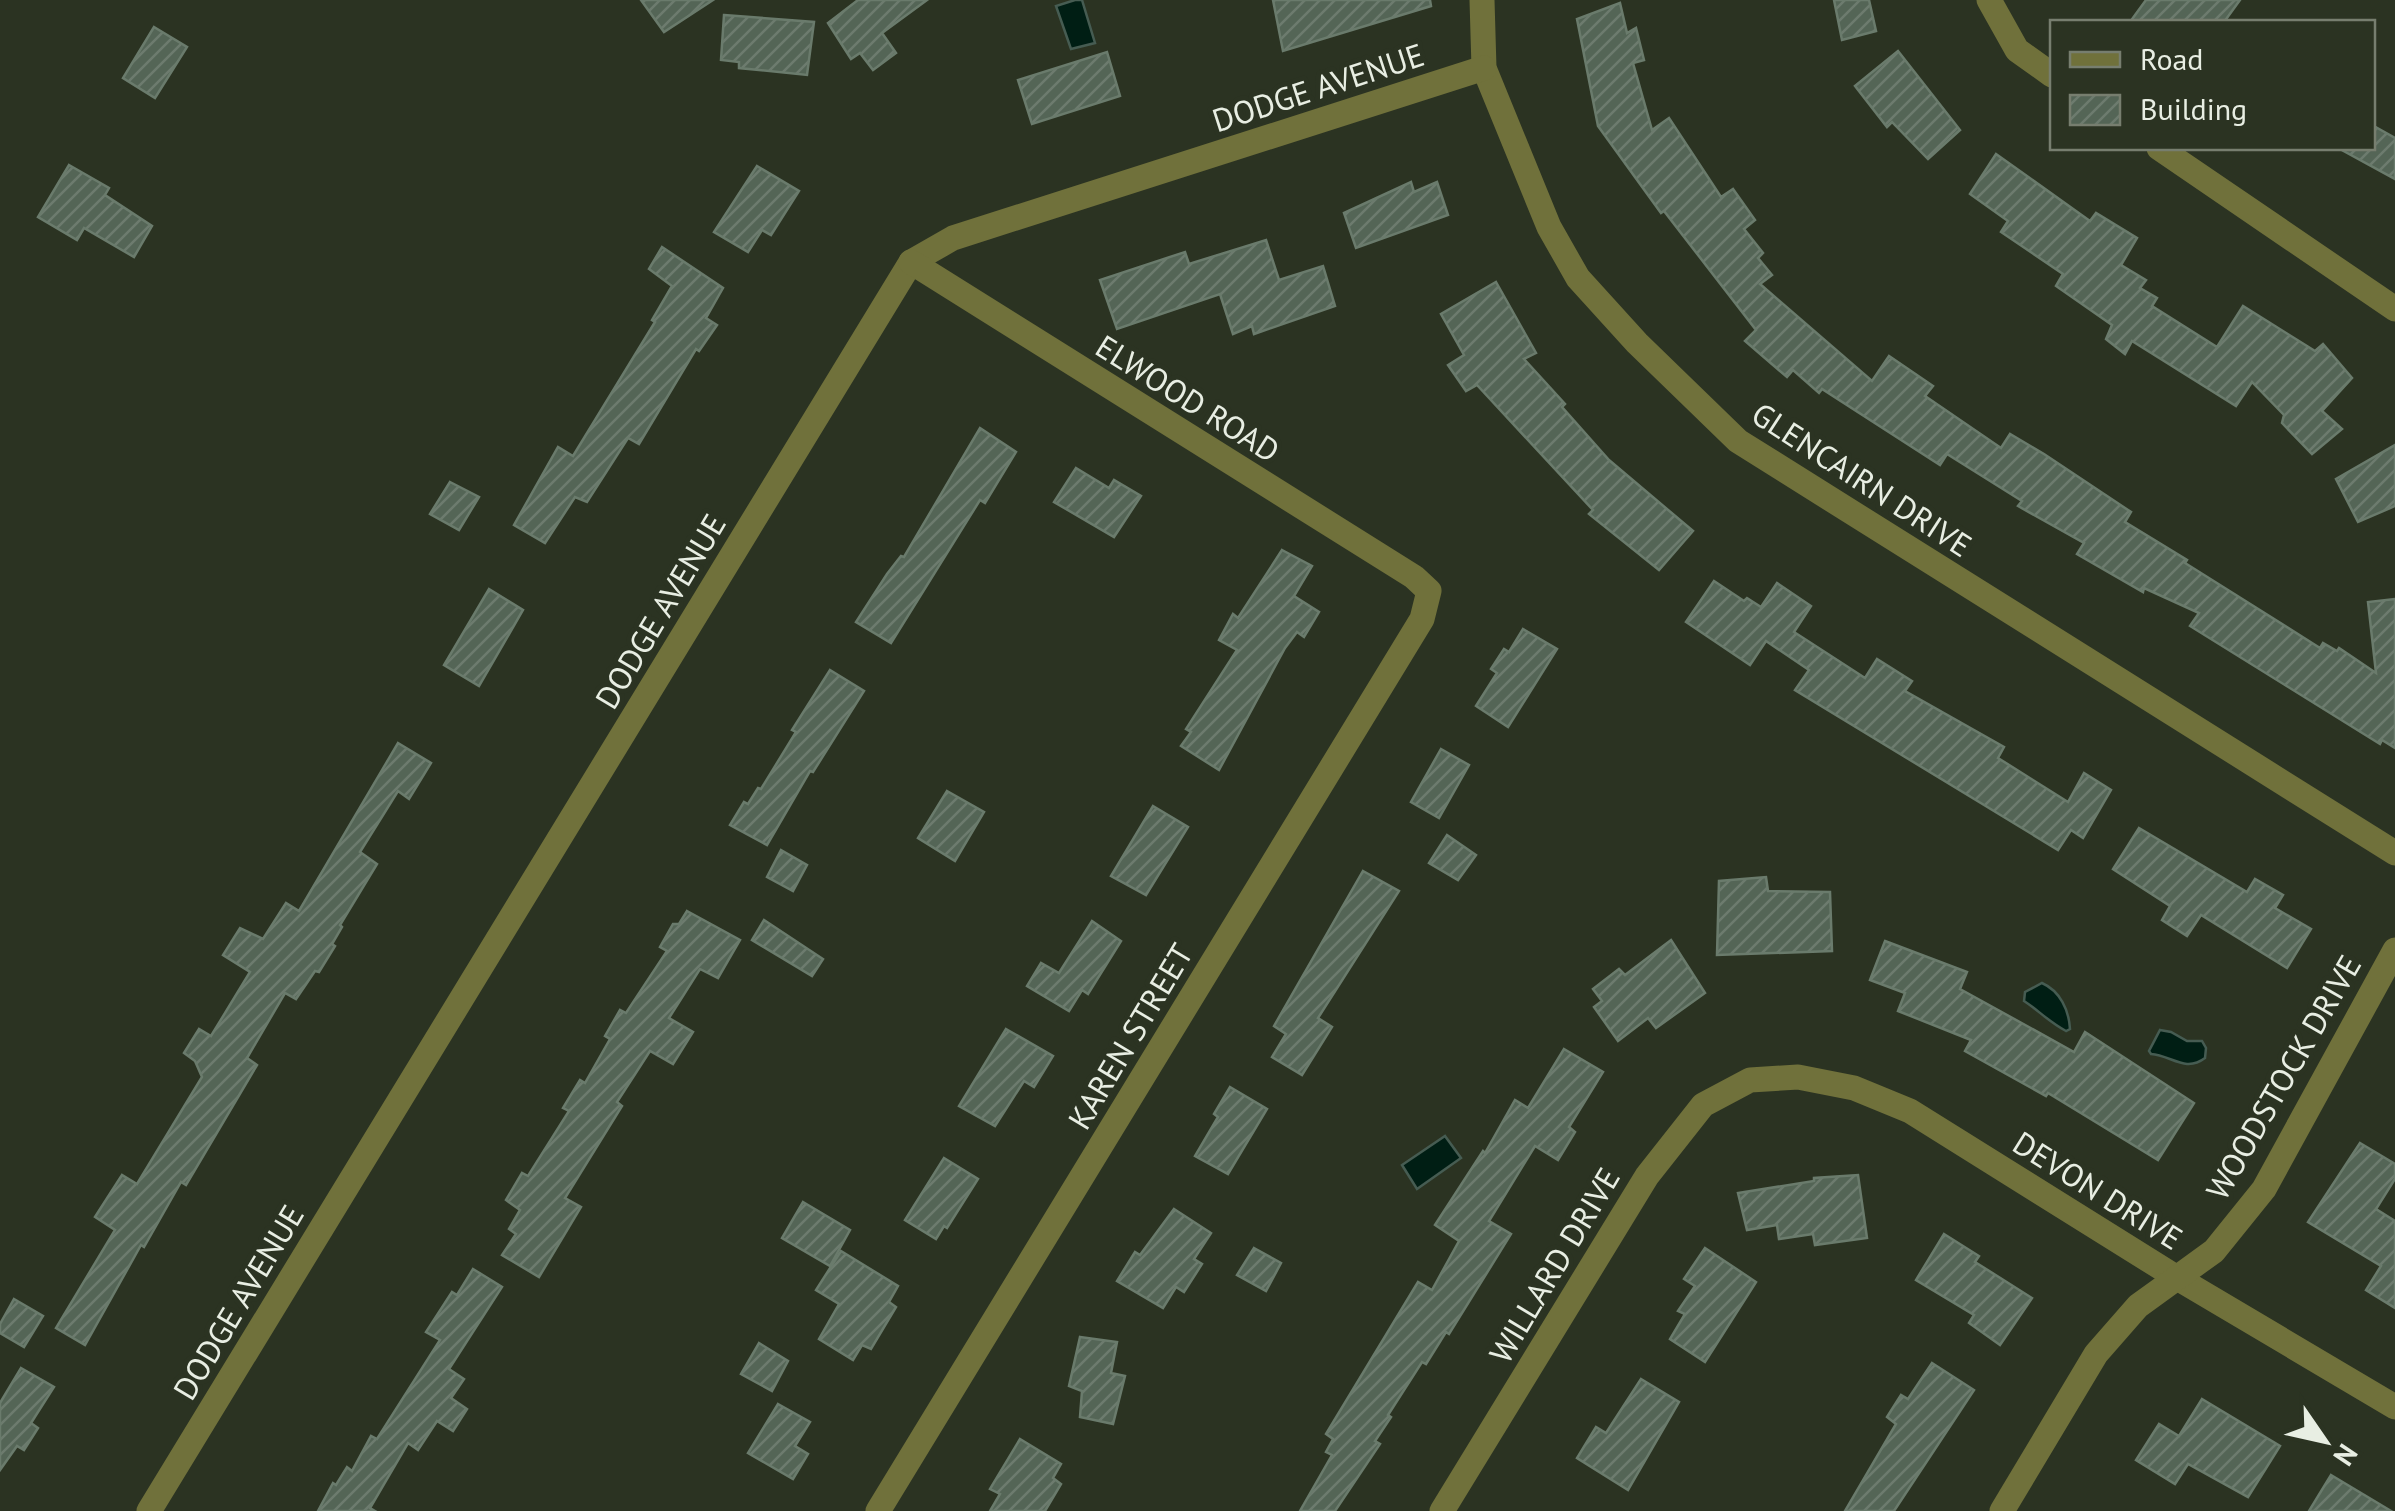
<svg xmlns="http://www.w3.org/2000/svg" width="2395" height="1511" viewBox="0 0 2395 1511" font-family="'PT Sans',sans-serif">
<defs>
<pattern id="building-hatch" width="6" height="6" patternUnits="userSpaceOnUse" patternTransform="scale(2.5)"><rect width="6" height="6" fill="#546556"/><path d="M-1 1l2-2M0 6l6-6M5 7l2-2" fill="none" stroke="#6d7b6e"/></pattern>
</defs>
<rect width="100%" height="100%" fill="#2b3322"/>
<g fill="#001e14" stroke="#465c52" stroke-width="2.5">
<path d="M1075,0H1082L1095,43L1071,49L1056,6Z"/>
<path d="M2042,983C2060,991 2069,1010 2070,1029L2066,1031C2049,1022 2038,1010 2024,1001L2025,992Z"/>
<path d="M2160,1030L2171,1032L2187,1041H2202L2206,1048L2205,1058C2185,1073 2171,1055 2151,1054L2149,1051Z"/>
<path d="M1445,1136L1461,1158L1417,1189L1402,1165Z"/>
</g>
<g fill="url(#building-hatch)" stroke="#6a7b6c" stroke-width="2.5">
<path d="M641,0H713L664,32Z"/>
<path d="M858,0H927L882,33L896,53L873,70L860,53L851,59L828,23Z"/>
<path d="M1273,0H1430L1431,6L1283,51Z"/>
<path d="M1834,0H1869L1876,31L1842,40Z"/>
<path d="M2146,0H2240L2224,22H2130Z"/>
<path d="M1620,3L1627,33L1636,28L1644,60L1633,63L1652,130L1669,118L1721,197L1733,189L1755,220L1744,229L1763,253L1758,258L1772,275L1760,284L1872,381L1889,356L1933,386L1925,396L2001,448L2010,434L2044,454L2131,512L2125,522L2187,560L2185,563L2320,648L2323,643L2337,651L2339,648L2376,673L2368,602L2395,599V748L2382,740L2380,744L2190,626L2199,613L2144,588L2143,592L2077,554L2084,543L2018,506L2022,501L1947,454L1940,465L1822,389L1819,393L1793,370L1787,377L1745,341L1756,330L1664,211L1661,213L1598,126L1577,19Z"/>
<path d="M724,15L814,22L807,75L739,68V62L721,60Z"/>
<path d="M154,27L187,47L155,98L123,78Z"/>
<path d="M1898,51L1960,130L1928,159L1892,122L1887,127L1855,86Z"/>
<path d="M1107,52L1120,96L1032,124L1018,80Z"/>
<path d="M2372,125L2395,138V179L2338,148H2372Z"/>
<path d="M1996,154L2090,221L2096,213L2137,238L2121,265L2146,280L2140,288L2157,298L2152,306L2217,347L2243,306L2315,351L2323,344L2352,378L2322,411L2342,429L2312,454L2282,423L2284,415L2252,382L2236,406L2132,341L2125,354L2106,339L2112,325L2056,286L2063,274L2001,232L2008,221L1970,194Z"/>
<path d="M69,165L109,188L105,195L152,226L134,257L84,228L77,240L38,217Z"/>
<path d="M757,166L799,191L771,235L762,230L748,252L714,232Z"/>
<path d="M1411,182L1414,192L1437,182L1448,215L1356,248L1344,213Z"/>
<path d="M1266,240L1279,280L1323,266L1335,306L1254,334L1252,326L1233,334L1220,294L1117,329L1100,280L1185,252L1189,264Z"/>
<path d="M662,247L723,288L706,318L717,325L699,351L696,349L639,444L628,438L587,502L575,497L545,543L514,525L558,447L573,456L655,322L652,320L672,286L649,269Z"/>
<path d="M1496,282L1536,353L1524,359L1565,404L1562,407L1609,460L1693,531L1659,570L1589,514L1593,510L1477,385L1466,391L1448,365L1464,355L1441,314Z"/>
<path d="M980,428L1016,452L985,503L980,500L891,643L856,622L887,574L901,556L904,557Z"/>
<path d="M2395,445V506L2358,522L2336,479Z"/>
<path d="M1076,468L1109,488L1114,480L1141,496L1114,537L1054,502Z"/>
<path d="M450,482L479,497L459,530L430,514Z"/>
<path d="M1282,550L1312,566L1294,596L1319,612L1304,637L1297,632L1285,648L1219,770L1181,746L1191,732L1186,729L1237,650L1219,640L1233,614L1238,618Z"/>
<path d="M1714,581L1744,601L1747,598L1761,607L1777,583L1811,606L1794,632L1865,678L1877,659L1912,681L1905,691L2004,747L1998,758L2068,802L2084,773L2111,790L2083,838L2071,830L2058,850L1795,690L1809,670L1766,641L1750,665L1686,622Z"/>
<path d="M489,589L523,610L479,686L444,665Z"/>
<path d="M1523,629L1557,649L1508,727L1476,706L1497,673L1491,669L1504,649L1509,652Z"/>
<path d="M830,670L864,691L813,772L810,771L767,845L730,825L744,802L748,804L758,788L761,789L796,732L792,730Z"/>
<path d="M398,743L431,763L409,799L398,791L360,852L377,864L340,925L342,927L332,944L335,946L319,972L315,971L296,999L285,993L247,1058L257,1065L186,1185L181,1182L144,1247L141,1245L85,1345L56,1328L115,1230L95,1217L122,1175L137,1184L202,1077L195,1061L184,1053L199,1029L211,1036L250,972L223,955L240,928L263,939L286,903L299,911Z"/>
<path d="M1441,749L1469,765L1439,818L1411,802Z"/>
<path d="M947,791L984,812L955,861L918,838Z"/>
<path d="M1153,806L1188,827L1146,895L1111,876Z"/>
<path d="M2139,828L2247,892L2255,879L2283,895L2275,908L2311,929L2287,968L2201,915L2187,936L2162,920L2170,906L2113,869Z"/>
<path d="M1447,835L1476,855L1458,880L1429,863Z"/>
<path d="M781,850L807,865L793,891L767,877Z"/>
<path d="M1363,871L1399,891L1318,1018L1332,1027L1302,1075L1272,1057L1286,1034L1274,1026Z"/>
<path d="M1766,877L1768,891L1830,892L1832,951L1717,955L1719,881Z"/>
<path d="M687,911L740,940L718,978L700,969L669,1018L693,1032L673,1064L650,1051L617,1102L622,1106L565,1198L581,1207L539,1277L502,1255L516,1234L509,1229L520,1210L506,1200L522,1173L528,1176L569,1111L563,1108L580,1080L585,1083L610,1039L605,1036L620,1010L626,1013L667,951L660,947L673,924H679Z"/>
<path d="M764,920L823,959L812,976L752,940Z"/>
<path d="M1092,921L1121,941L1088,994L1082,990L1069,1011L1027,986L1041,963L1059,973Z"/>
<path d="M1671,940L1705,993L1656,1028L1648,1018L1618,1041L1594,1007L1602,1001L1593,989L1619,969L1625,975Z"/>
<path d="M1885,941L1967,972L1960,989L2074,1052L2085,1032L2194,1103L2158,1160L2048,1093L2046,1096L1965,1051L1971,1040L1898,1011L1905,993L1870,980Z"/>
<path d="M1006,1029L1053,1056L1034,1087L1024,1081L995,1126L959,1106Z"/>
<path d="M1564,1049L1603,1072L1569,1127L1575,1132L1558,1160L1535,1146L1489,1221L1511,1234L1449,1334L1446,1332L1426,1364L1422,1362L1388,1415L1391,1417L1375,1441L1380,1444L1335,1511H1300L1332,1455L1326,1452L1333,1439L1326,1434L1418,1282L1432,1290L1459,1241L1435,1225L1483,1151L1485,1153L1515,1100L1528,1108Z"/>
<path d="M1230,1087L1267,1109L1228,1174L1195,1156L1218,1117L1214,1114Z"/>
<path d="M2360,1143L2395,1164V1179L2376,1209L2395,1221V1308L2366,1290L2381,1266L2308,1222Z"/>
<path d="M944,1158L978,1179L947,1228L944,1226L936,1239L905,1220Z"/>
<path d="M1858,1175L1867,1238L1815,1245L1813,1234L1779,1239L1777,1225L1747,1230L1738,1193L1814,1181V1178Z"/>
<path d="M803,1202L850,1230L830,1266L782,1238Z"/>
<path d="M1174,1209L1211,1233L1194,1259L1202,1264L1184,1292L1176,1287L1163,1308L1117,1281L1135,1252L1140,1255Z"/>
<path d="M1944,1234L1979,1256L1975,1262L2032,1298L2000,1345L1969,1323L1974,1315L1916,1280Z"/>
<path d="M1254,1248L1281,1263L1266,1291L1237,1275Z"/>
<path d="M1705,1248L1756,1282L1705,1362L1670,1339L1685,1314L1678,1311L1695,1286L1684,1279Z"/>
<path d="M841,1251L898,1286L889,1302L896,1307L871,1349L862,1345L853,1360L819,1339L839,1304L816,1290Z"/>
<path d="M473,1269L502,1287L449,1369L464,1379L451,1398L467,1409L453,1431L437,1421L418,1450L408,1443L370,1508L375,1511H318L333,1483L336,1485L347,1467L352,1471L371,1436L377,1439L440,1340L426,1332L452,1292L457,1295Z"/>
<path d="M14,1299L43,1316L24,1347L0,1333V1324Z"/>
<path d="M1080,1337L1117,1342L1111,1373L1125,1376L1113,1424L1080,1417L1082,1391L1069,1386Z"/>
<path d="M759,1343L788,1361L772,1391L741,1374Z"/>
<path d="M1932,1363L1974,1390L1894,1511H1845L1896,1424L1887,1417L1901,1395L1908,1399Z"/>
<path d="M21,1368L54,1387L31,1423L38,1428L24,1450L17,1446L0,1470V1403Z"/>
<path d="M1641,1379L1679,1402L1628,1490L1577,1458L1596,1427L1606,1433Z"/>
<path d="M2202,1399L2280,1446L2248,1497L2188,1464L2175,1484L2136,1460L2159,1424L2179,1436Z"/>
<path d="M778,1404L810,1422L795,1446L808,1454L793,1479L748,1453Z"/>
<path d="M1020,1439L1061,1464L1053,1478L1061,1484L1045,1511H990L1000,1494L990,1489Z"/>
<path d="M2331,1475L2391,1511H2309Z"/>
</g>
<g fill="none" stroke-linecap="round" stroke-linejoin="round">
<g stroke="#70713b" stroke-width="25">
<path d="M1482,0L1484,68L1549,227L1578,278L1637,343L1738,441L2395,853"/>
<path d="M1989,0L2017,50L2052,75"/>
<path d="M2159,148L2395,309"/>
<path d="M149,1511L911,262L953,238L1484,68"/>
<path d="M878,1511L1422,619L1429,591L1414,577L911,262"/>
<path d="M1442,1511L1647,1176L1703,1105L1750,1080L1798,1077L1854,1088L1910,1111L2179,1279L2395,1407"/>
<path d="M2002,1511L2096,1354L2138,1306L2214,1251L2264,1189L2395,950"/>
</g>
</g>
<g text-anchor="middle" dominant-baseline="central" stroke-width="10" stroke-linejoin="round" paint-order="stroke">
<g font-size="32" fill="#e8eee3" stroke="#2b3322">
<text transform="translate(1318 87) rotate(-18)">DODGE AVENUE</text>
<text transform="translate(1188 398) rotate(32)">ELWOOD ROAD</text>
<text transform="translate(1862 479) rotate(33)">GLENCAIRN DRIVE</text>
<text transform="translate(660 611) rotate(-59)">DODGE AVENUE</text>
<text transform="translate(1130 1036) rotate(-59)">KAREN STREET</text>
<text transform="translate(2283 1077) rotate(-60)">WOODSTOCK DRIVE</text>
<text transform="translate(2098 1190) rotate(32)">DEVON DRIVE</text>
<text transform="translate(1554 1265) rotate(-59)">WILLARD DRIVE</text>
<text transform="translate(238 1302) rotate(-59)">DODGE AVENUE</text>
</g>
</g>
<rect x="2050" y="20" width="325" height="130" fill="#2b3322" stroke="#777e6f" stroke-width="2.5"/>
<rect x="2070" y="52" width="50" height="15" fill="#70713b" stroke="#777e6f" stroke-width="2.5"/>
<text x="2140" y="70" font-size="30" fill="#e8eee3">Road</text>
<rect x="2070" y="95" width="50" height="30" fill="url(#building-hatch)" stroke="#777e6f" stroke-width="2.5"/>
<text x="2140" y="120" font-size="30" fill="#e8eee3">Building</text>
<g transform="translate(2325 1441) rotate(124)" stroke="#2b3322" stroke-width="8" paint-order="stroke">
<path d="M0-8L18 38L0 25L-18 38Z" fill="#e8eee3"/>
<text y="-15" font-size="28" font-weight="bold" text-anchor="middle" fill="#e8eee3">N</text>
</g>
</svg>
